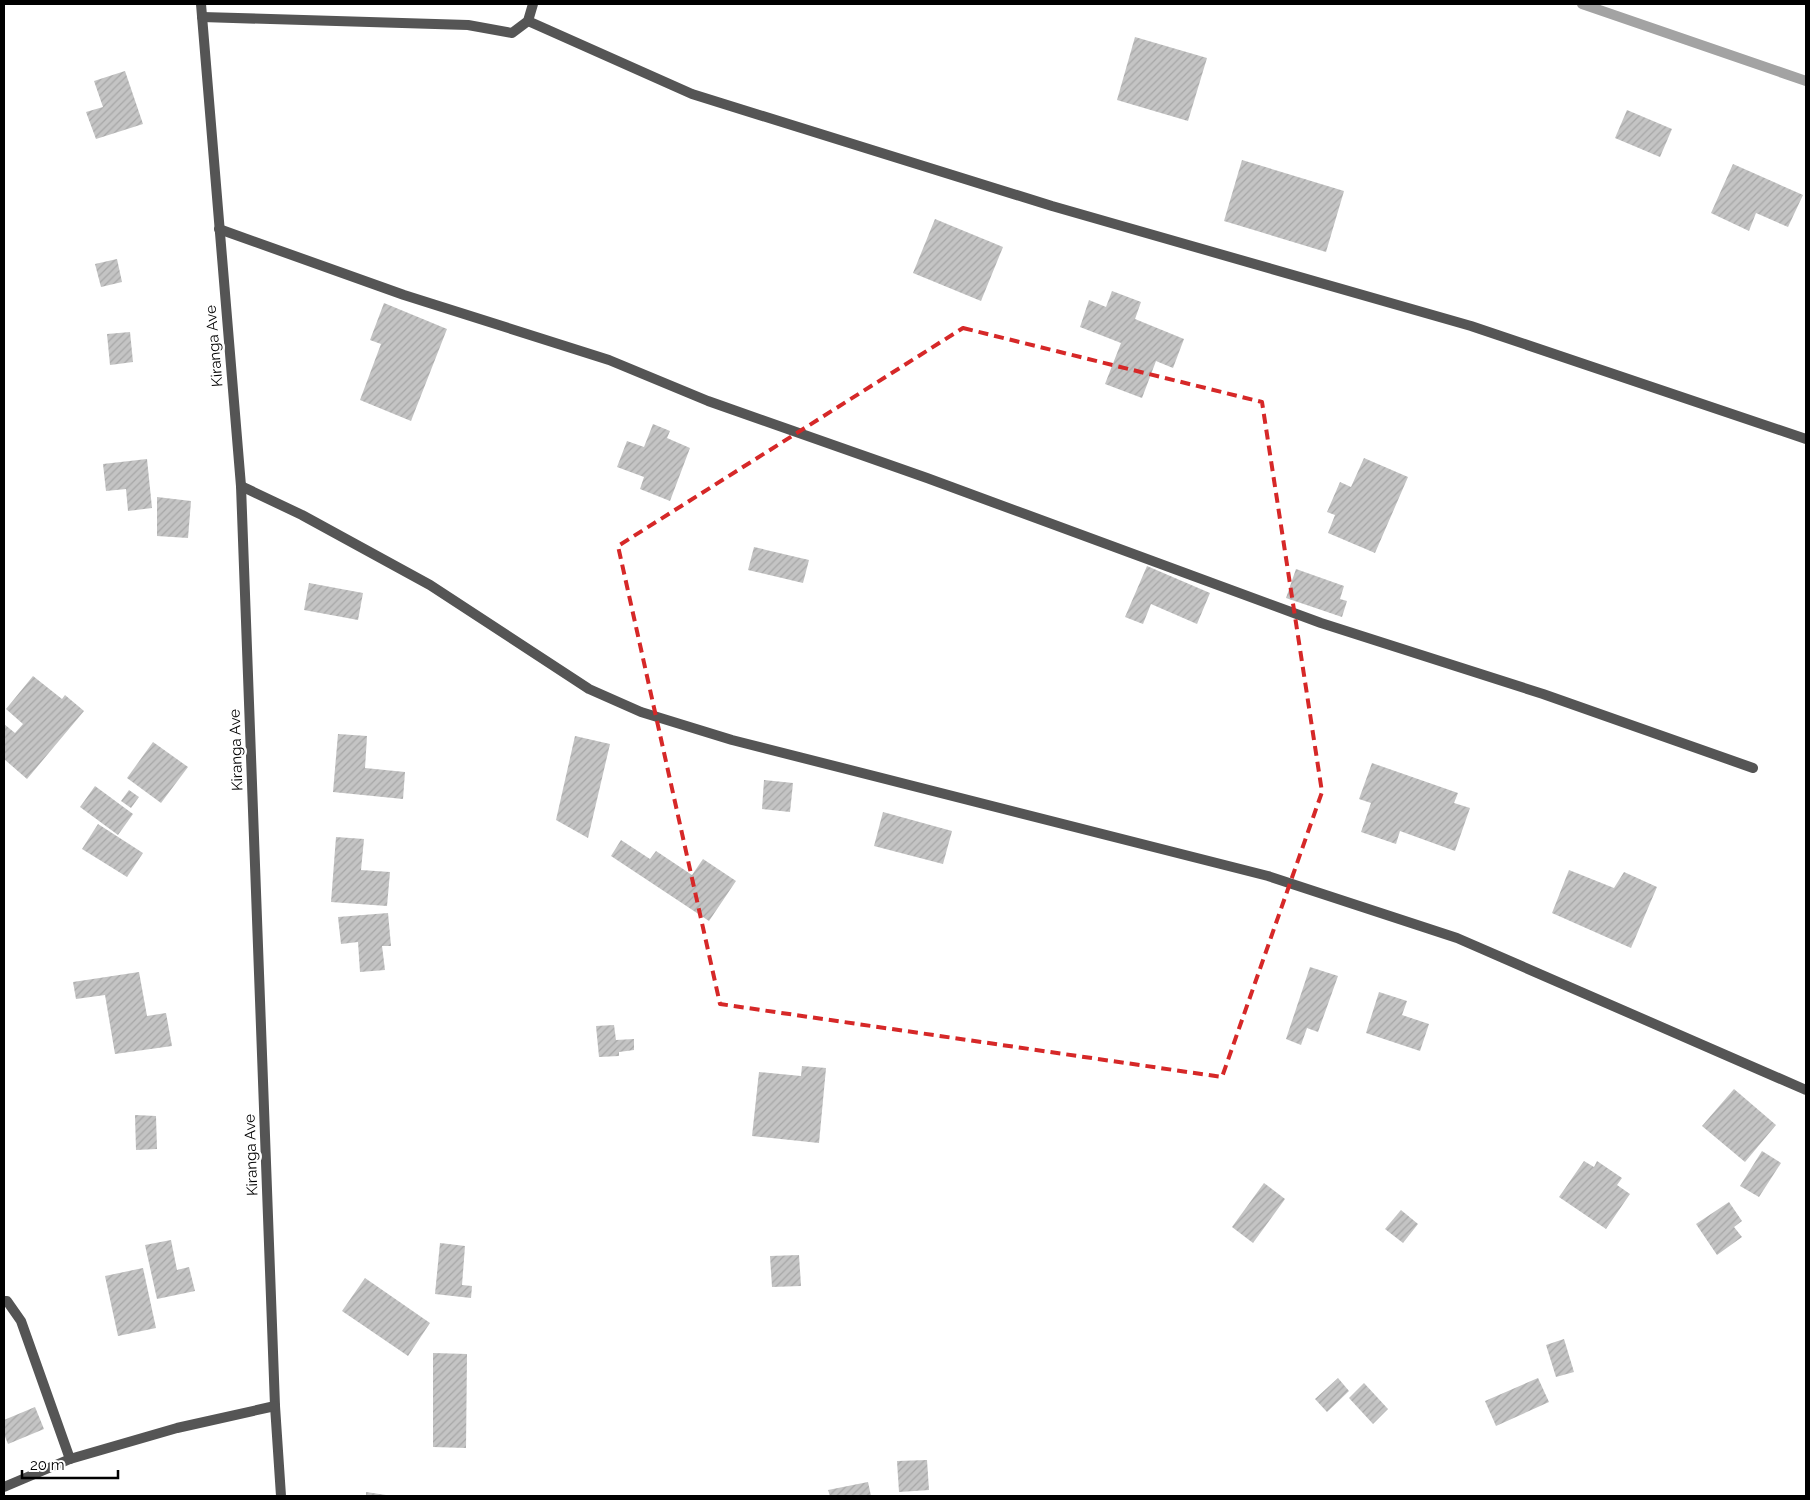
<svg xmlns="http://www.w3.org/2000/svg" width="1810" height="1500" viewBox="0 0 1810 1500" font-family="Raleway,sans-serif">
<defs>
<pattern id="building-hatch" width="6" height="6" patternUnits="userSpaceOnUse" patternTransform="scale(1.25)"><rect width="6" height="6" fill="#c4c4c4"/><path d="M-1 1l2-2M0 6l6-6M5 7l2-2" fill="none" stroke="#a7a7a7"/></pattern>
</defs>
<rect width="100%" height="100%" fill="#fff"/>
<g fill="none" stroke-linecap="round" stroke-linejoin="round">
<path stroke="#a3a3a3" stroke-width="10" d="M1582,4L1806,81"/>
</g>
<g fill="url(#building-hatch)">
<path d="M1135,37L1207,58L1188,121L1117,100Z"/>
<path d="M125,71L143,124L96,139L86,112L103,107L94,81Z"/>
<path d="M1627,110L1672,129L1660,157L1615,138Z"/>
<path d="M1242,160L1344,191L1326,252L1224,221Z"/>
<path d="M1733,164L1803,195L1788,227L1756,213L1749,231L1711,213Z"/>
<path d="M935,219L1003,247L981,301L913,273Z"/>
<path d="M117,259L122,282L101,287L95,264Z"/>
<path d="M1112,291L1141,302L1135,319L1184,339L1173,368L1156,361L1142,398L1105,384L1121,343L1080,327L1089,300L1106,307Z"/>
<path d="M384,303L447,329L411,421L360,400L381,344L370,340Z"/>
<path d="M130,332L133,362L110,365L107,334Z"/>
<path d="M653,424L670,431L667,438L690,448L670,501L640,489L644,477L617,467L627,441L644,447Z"/>
<path d="M1364,458L1408,477L1375,553L1328,533L1335,515L1327,512L1340,482L1351,487Z"/>
<path d="M147,459L152,508L128,511L126,489L106,491L103,464Z"/>
<path d="M157,497L191,501L188,538L157,536Z"/>
<path d="M754,547L809,560L803,583L748,570Z"/>
<path d="M1147,566L1210,593L1197,624L1151,604L1143,624L1125,617Z"/>
<path d="M1296,569L1344,586L1340,599L1347,601L1342,617L1286,598Z"/>
<path d="M309,583L363,593L358,620L304,610Z"/>
<path d="M33,676L62,699L65,695L84,711L27,779L4,759V724L15,733L23,724L6,709Z"/>
<path d="M338,734L367,736L365,768L405,772L403,799L333,792Z"/>
<path d="M575,736L610,744L588,838L556,820Z"/>
<path d="M153,742L188,767L161,803L127,778Z"/>
<path d="M1372,763L1458,793L1454,803L1470,808L1455,851L1400,831L1396,844L1361,832L1371,803L1359,799Z"/>
<path d="M764,780L793,783L790,812L762,809Z"/>
<path d="M95,786L133,814L118,835L80,807Z"/>
<path d="M129,790L139,797L131,808L121,801Z"/>
<path d="M883,812L952,831L943,864L874,846Z"/>
<path d="M98,824L143,853L127,877L82,849Z"/>
<path d="M336,837L364,839L361,870L390,872L387,906L331,902Z"/>
<path d="M621,840L650,859L656,851L692,875L703,859L736,881L709,921L611,856Z"/>
<path d="M1569,870L1614,888L1624,872L1657,887L1631,948L1552,913Z"/>
<path d="M388,913L391,946H382L385,970L360,972L358,942L341,944L338,917Z"/>
<path d="M1310,967L1338,976L1318,1032L1307,1028L1301,1045L1286,1039Z"/>
<path d="M139,972L147,1016L166,1013L172,1046L115,1054L105,995L76,999L73,982Z"/>
<path d="M1379,992L1407,1001L1402,1015L1429,1024L1420,1051L1366,1033Z"/>
<path d="M614,1025L616,1040L634,1039V1050L619,1052V1056L599,1057L596,1026Z"/>
<path d="M802,1066L826,1068L819,1143L752,1136L759,1072L801,1076Z"/>
<path d="M1734,1089L1776,1125L1745,1162L1702,1126Z"/>
<path d="M135,1115L156,1116L157,1149L136,1150Z"/>
<path d="M1762,1151L1781,1163L1759,1197L1740,1186Z"/>
<path d="M1584,1161L1594,1167L1597,1161L1622,1178L1617,1185L1630,1194L1606,1229L1559,1197Z"/>
<path d="M1264,1183L1285,1199L1253,1243L1232,1227Z"/>
<path d="M1729,1202L1742,1221L1734,1227L1742,1237L1717,1255L1696,1224Z"/>
<path d="M1401,1210L1418,1224L1403,1243L1385,1229Z"/>
<path d="M171,1240L177,1270L189,1267L195,1291L157,1299L145,1245Z"/>
<path d="M440,1243L465,1246L462,1285L472,1286L471,1298L435,1294Z"/>
<path d="M799,1255L801,1286L772,1287L770,1256Z"/>
<path d="M143,1268L156,1328L118,1336L105,1276Z"/>
<path d="M365,1278L430,1323L408,1356L342,1311Z"/>
<path d="M1564,1339L1574,1372L1556,1377L1546,1345Z"/>
<path d="M433,1353L467,1354L466,1448L433,1447Z"/>
<path d="M1338,1378L1349,1391L1327,1412L1315,1399Z"/>
<path d="M1538,1378L1549,1402L1496,1426L1485,1401Z"/>
<path d="M1364,1383L1388,1409L1373,1424L1349,1398Z"/>
<path d="M35,1407L44,1429L8,1444L4,1434V1420Z"/>
<path d="M927,1460L929,1490L899,1492L897,1461Z"/>
<path d="M868,1482L871,1496H830L828,1490Z"/>
<path d="M366,1492L386,1495L385,1496H366Z"/>
</g>
<g fill="none" stroke-linecap="round" stroke-linejoin="round">
<g stroke="#555" stroke-width="10">
<path d="M201,4L241,486L275,1406L281,1496"/>
<path d="M202,17L468,25L512,33L528,21L533,4"/>
<path d="M528,21L692,94L1052,206L1471,326L1806,439"/>
<path d="M219,229L404,295L609,360L708,401L927,478L1321,623L1543,694L1753,768"/>
<path d="M241,486L302,515L430,585L589,689L641,712L732,740L1268,876L1457,938L1806,1090"/>
<path d="M4,1301H7L21,1321L70,1459"/>
<path d="M4,1487L70,1459L177,1428L275,1406"/>
</g>
</g>
<path fill="none" stroke="#d62828" stroke-width="4" stroke-dasharray="10 6" stroke-linejoin="round" d="M963,328L1262,402L1322,792L1222,1077L720,1004L618,546Z"/>
<g text-anchor="middle" dominant-baseline="central" stroke-width="5" stroke-linejoin="round" paint-order="stroke">
<g font-size="15" fill="#000" stroke="#fff">
<text transform="translate(214 346) rotate(-95)">Kiranga Ave</text>
<text transform="translate(236 750) rotate(-92)">Kiranga Ave</text>
<text transform="translate(251 1155) rotate(-92)">Kiranga Ave</text>
</g>
</g>
<rect width="1810" height="1500" fill="none" stroke="#000000" stroke-width="10"/>
<path d="M22 1470v8h96v-8" fill="none" stroke="#000000" stroke-width="2.5"/>
<text x="30" y="1470" font-size="15" fill="#000000" stroke="#ffffff" stroke-width="4" paint-order="stroke">20 m</text>
</svg>
